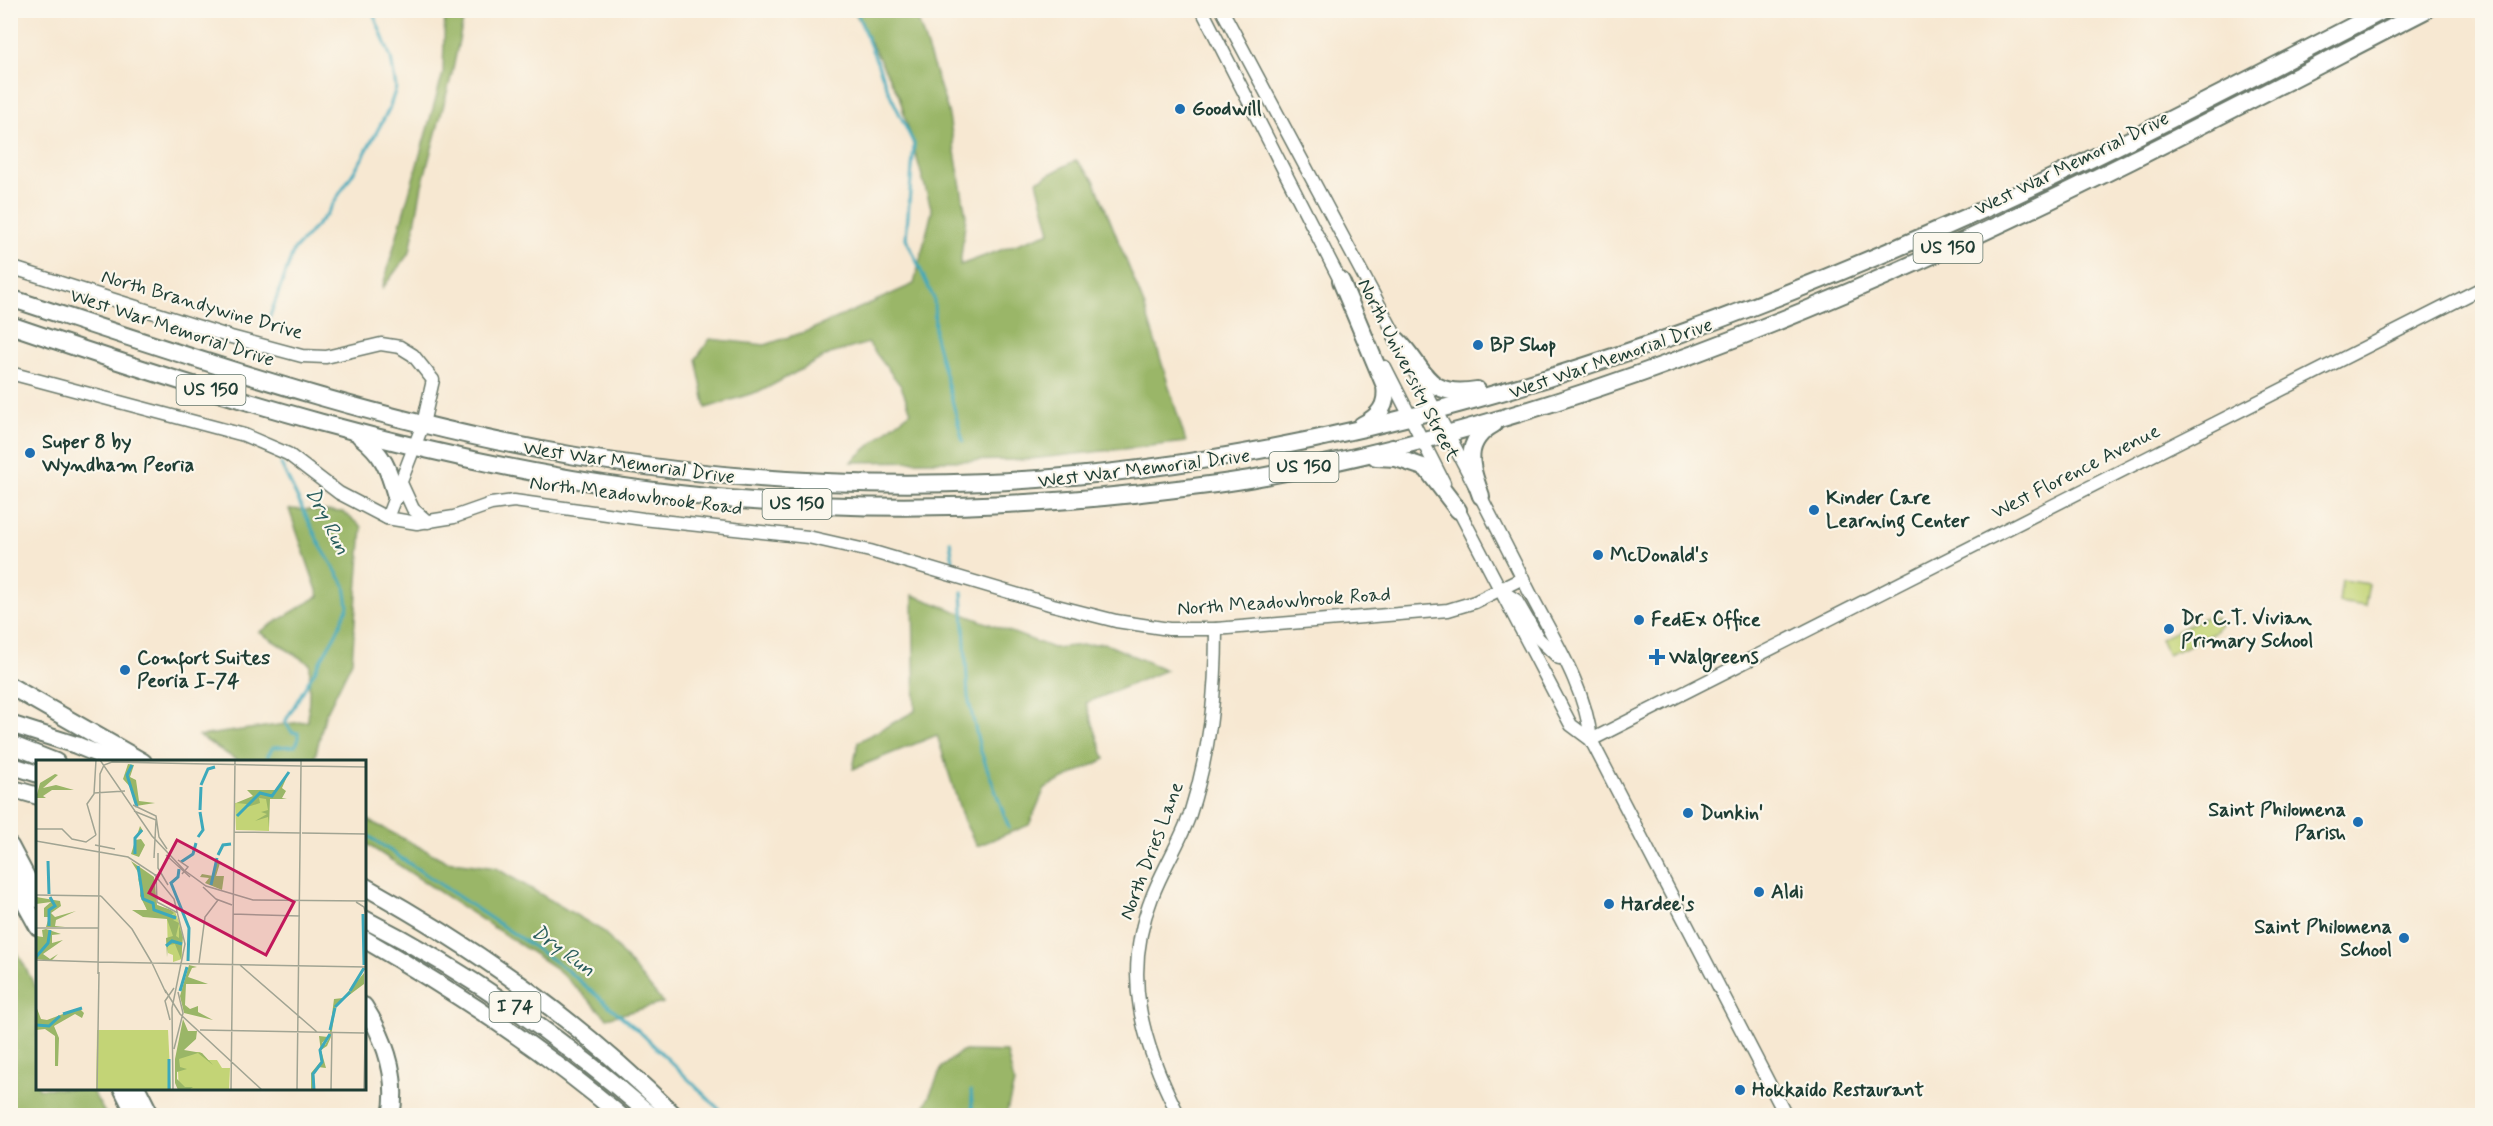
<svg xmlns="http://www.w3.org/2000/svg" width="2493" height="1126" viewBox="0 0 2493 1126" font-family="Mynerve,sans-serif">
<rect width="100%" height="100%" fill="#fbf7ec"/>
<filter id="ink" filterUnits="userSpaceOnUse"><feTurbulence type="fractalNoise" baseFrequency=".0167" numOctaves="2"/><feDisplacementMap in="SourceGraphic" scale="12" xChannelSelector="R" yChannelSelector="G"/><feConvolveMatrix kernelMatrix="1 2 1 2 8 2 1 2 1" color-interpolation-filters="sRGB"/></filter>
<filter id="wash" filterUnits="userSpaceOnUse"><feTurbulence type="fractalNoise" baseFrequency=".008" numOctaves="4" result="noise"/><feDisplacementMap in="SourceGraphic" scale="24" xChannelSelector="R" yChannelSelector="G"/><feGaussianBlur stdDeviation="1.35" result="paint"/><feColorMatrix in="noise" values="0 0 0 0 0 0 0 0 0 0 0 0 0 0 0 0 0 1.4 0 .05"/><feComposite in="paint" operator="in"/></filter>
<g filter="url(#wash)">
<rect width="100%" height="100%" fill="#f7e8d2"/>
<g fill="#c3d476" stroke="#718855" stroke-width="1.5">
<path d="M2342,580L2369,584L2365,606L2339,602Z"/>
<path d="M2205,617L2216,618L2220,624L2214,633L2168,655L2160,639Z"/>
</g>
<g fill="#9ab667" stroke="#5c7a4e" stroke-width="1.5">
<path d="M445,11H465L452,74L422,185L410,252L382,289L443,73Z"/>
<path d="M854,11H915L948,111L966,216L960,265L1050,232L1037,181L1076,160L1094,180L1144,305L1186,442L1021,460L851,462L891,427L911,412L901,386L868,343L830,354L763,390L706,408L696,359L710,339L765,345L810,330L914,284L932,211L899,96Z"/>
<path d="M289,509L343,512L362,527L352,661L325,716L314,761H238L199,736L308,721L310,664L259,632L319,596Z"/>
<path d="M913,595L1053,648L1104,643L1166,670L1086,703L1105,759L1045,788L1029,825L977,846L963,819L937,735L853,769L858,742L915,711Z"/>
<path d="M364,818L446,861L496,868L603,931L663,1003L607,1018L557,969L365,843Z"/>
<path d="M11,940L37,990L38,1088L91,1089L106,1115H11Z"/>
<path d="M962,1051L1007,1052L1014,1083L1006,1115H921L942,1067Z"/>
</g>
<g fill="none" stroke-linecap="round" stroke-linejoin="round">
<g stroke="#3ca9bb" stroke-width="3">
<path d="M856,10L888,90L914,144L906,238L934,299L935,337L963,441"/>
<path d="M267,324L294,250L326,215L362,159L389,109L396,88L391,58L372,10"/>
<path d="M950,541L953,561"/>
<path d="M962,592L968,697L980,749L1009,828"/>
<path d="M268,762V755L273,747L295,746L298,741V733L292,732L285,722L336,634L348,606L345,586L320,545L281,464"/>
<path d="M364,833L563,967L640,1032L726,1116"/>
<path d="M971,1091L973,1116"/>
</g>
</g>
</g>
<g filter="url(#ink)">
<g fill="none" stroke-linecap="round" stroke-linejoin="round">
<g stroke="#6b796b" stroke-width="15">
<g id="secondary">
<path d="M1202,10L1344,288"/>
<path d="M1222,10L1401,346"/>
<path d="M10,267L231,337L302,356L326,357L381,344L400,347L413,355L433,380L423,424L387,518"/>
<path d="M1385,367L1444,483"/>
<path d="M1413,369C1454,443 1492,518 1530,593C1553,638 1586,688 1591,740L1786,1116"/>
<path d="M10,373L244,435L288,454L339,493L387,518L417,523L454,517L491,504L514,501L643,519L808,537L870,551L1053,605L1116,621L1169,629H1216L1448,610L1475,602L1523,578"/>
<path d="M401,483L413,509L428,522"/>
<path d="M1455,503L1571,725L1591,740"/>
<path d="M1500,590L1516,600L1538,638L1559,658"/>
<path d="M1591,740L2482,288"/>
<path d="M1179,1116C1142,1044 1121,975 1152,897C1163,868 1180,843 1190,814C1210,751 1216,695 1216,629"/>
</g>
</g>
<g stroke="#6b796b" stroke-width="20">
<g id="highway">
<path d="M1341,281L1385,386C1388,405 1379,417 1362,425"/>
<path d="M10,298C196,359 382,424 576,456C711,478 849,488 986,482C1316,468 1648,359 1947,226C2095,161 2239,84 2384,10"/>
<path d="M10,325C215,395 423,460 638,489C802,511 969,512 1133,494C1176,489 1218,485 1260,477C1490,434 1711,355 1924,259C2094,183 2260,95 2426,10"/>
<path d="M1397,340C1427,369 1424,399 1477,390"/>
<path d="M360,436C384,455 388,468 396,496"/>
<path d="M1376,457L1396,458L1426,468L1458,510"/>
<path d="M1481,496C1471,468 1461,442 1494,424"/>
<path d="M10,686L143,762"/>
<path d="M10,724L76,745L117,762"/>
<path d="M10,744L56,762"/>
<path d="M10,765L38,774"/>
<path d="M10,788L38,796"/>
<path d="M10,846L38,899"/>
<path d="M10,876L38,927"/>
<path d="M364,886C483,952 578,1021 675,1116"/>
<path d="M364,919C469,972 563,1039 652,1116"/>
<path d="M364,939C454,991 542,1048 621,1116"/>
<path d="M364,1006C385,1039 399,1076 391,1116"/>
<path d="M122,1088L136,1116"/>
<path d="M137,1088L151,1116"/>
</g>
</g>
<use href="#secondary" stroke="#fff" stroke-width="12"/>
<use href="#highway" stroke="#fff" stroke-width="16"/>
</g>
</g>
<g fill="#1f6fb2" stroke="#fbf7ec" stroke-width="2">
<circle cx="1180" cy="109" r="6"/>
<circle cx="1478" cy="345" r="6"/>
<circle cx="30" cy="453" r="6"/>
<circle cx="1814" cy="510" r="6"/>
<circle cx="1598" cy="555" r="6"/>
<circle cx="1639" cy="620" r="6"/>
<circle cx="2169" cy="629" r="6"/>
<path d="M1654 648h6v6h6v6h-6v6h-6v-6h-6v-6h6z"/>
<circle cx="125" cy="670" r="6"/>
<circle cx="1688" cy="813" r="6"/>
<circle cx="2358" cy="822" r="6"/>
<circle cx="1759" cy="892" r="6"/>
<circle cx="1609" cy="904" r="6"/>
<circle cx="2404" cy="938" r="6"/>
<circle cx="1740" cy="1090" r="6"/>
</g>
<g text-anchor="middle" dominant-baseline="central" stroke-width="4.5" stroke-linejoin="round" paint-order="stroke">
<g fill="#fbf7ec" stroke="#61756b" stroke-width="1.5">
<rect x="1913.5" y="233" width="69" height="30" rx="4.5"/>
<rect x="176.5" y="375" width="69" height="30" rx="4.5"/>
<rect x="1269.5" y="452" width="69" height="30" rx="4.5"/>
<rect x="762.5" y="489" width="69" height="30" rx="4.5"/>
<rect x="489.5" y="992" width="51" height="30" rx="4.5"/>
</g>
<g font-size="18" font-weight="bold" fill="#1f3d34">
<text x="1948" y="248">US 150</text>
<text x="211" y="390">US 150</text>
<text x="1304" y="467">US 150</text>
<text x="797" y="504">US 150</text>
<text x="515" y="1007">I 74</text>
</g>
<g font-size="20" font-weight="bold" fill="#1f3d34" stroke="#fbf7ec" text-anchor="start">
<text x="1192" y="109">Goodwill</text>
<text x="1490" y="345">BP Shop</text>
<text x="42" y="442">Super 8 by<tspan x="42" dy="23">Wyndham Peoria</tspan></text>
<text x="1826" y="498">Kinder Care<tspan x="1826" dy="23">Learning Center</tspan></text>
<text x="1610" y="555">McDonald's</text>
<text x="2181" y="618">Dr. C.T. Vivian<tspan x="2181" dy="23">Primary School</tspan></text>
<text x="1651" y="620">FedEx Office</text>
<text x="1669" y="657">Walgreens</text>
<text x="137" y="658">Comfort Suites<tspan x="137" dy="23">Peoria I-74</tspan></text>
<text x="2346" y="810" text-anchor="end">Saint Philomena<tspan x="2346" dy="23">Parish</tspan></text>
<text x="1700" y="813">Dunkin'</text>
<text x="1771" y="892">Aldi</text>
<text x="1621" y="904">Hardee's</text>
<text x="2392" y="927" text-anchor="end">Saint Philomena<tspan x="2392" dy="23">School</tspan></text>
<text x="1752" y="1090">Hokkaido Restaurant</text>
</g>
<g font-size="20" fill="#1f3d34" stroke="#fbf7ec">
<text transform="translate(2072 164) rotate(-26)">West War Memorial Drive</text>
<text transform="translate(202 305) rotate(16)">North Brandywine Drive</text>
<text transform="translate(172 328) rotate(18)">West War Memorial Drive</text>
<text transform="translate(1611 359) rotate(-19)">West War Memorial Drive</text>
<text transform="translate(1408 370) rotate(63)">North University Street</text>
<text transform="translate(629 463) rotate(8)">West War Memorial Drive</text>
<text transform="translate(1144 469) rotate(-7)">West War Memorial Drive</text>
<text transform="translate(2076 472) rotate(-27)">West Florence Avenue</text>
<text transform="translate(636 496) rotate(7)">North Meadowbrook Road</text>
<text transform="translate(1284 602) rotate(-4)">North Meadowbrook Road</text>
<text transform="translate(1152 851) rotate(-69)">North Dries Lane</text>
</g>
<g font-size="21" font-style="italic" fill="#285d5c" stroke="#fbf7ec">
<text transform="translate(327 521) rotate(63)">Dry Run</text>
<text transform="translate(563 951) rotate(36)">Dry Run</text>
</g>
</g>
<g transform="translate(36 760)">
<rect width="330" height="330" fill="#f7e8d2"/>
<path d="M233,33V71L200,70L199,43H212ZM105,114L121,145L139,152L146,169V199L137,202V195L132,193L131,158L112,154L102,119ZM61,270H132L135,330H60ZM164,292L172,300H181L186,308H194L193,330H143L141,293Z" fill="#c3d476"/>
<path d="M92,4L98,5L94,17L100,20L103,41L119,43L100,46L95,28L87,19ZM253,12L246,28L250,31L246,38L251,39H234L233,68L232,57L219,61L231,54L225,52L232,50L230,39L223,38L224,43L208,48L200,58L211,44L200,43L217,36L211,30H239ZM19,14L22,15L7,28L20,25L38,30H16L7,36L10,38H0L4,23ZM104,66L107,71L99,80L105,79L109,85L103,97L95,94ZM181,100L184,103L180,116H188L186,130L169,123L173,118L164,117L166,114L177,116ZM95,101L118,117L121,145L135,150L138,153L134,156L139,155V152L140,159L137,160L143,163L140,176L143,178V166L147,177L145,199L139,184L132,185L131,197L130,178L137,176L131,159L107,157L96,150H111L104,136L105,117ZM0,137L24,141L25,146L15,153L19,157L40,151L20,160L19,166L29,167H10L13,157H8V148L15,142L0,144ZM10,169L25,174L16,175V183L27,180L7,194L14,199L22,194L15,201L0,199V176L7,177L6,170ZM153,205L161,207L156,208L152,217L172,224H150L149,245L154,249L162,246V252L177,260L148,253L144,236ZM328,213V224L300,245L295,277L291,286L285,290L290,308L282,307L278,314L279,330L275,329V313L286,300L283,276L292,277L286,283L289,285L293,278L298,239L307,238ZM0,246L5,259L11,260L43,248L48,253L46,258L39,254L18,266L23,278L22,306H19V276L9,269L0,270ZM147,259L152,271H161L160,279L148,290L166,293L177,305L162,293L143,299L144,307L151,309L141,312V319L149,327H157L153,330H142L139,323V299Z" fill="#9ab667"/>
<path fill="none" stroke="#3ca9bb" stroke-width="3" d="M96,5L91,15L101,47M165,25L172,9L179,7M164,50L165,27M201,56L224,33L236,36L253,12M162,77L167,70L164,52M99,94V78L106,70M182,95L187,85L195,84M12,101L13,134M145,102L157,94L160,83M102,106L107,139L117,143L118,150L140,158M143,109L142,117L135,123L153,168L152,201M175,125L181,98M327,154L328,205M13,166V150L19,146L14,137M130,186L136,181L146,184M0,197L12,183L14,170M144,231L151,207M314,231L328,208M299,247L314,232M27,254L46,248M0,265L13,266L24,256M294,270L299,248M133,330V299M278,330L277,314L286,302L284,290L294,274"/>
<path fill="none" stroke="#a1a493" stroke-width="1.5" d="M64,0L116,76L148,110L170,126L217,140L330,141M265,0V6L330,7M58,33L89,31M97,45L120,56L123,77L131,89M98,51L120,60L118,98M0,69H26L36,79L50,82L60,75M198,72L265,73M266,73L330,74M60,75L51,44L58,34L60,0M0,81L92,97L118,114L138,139L149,184L136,248L137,330M59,85L79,89M122,93V108L132,125M130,95L154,117M142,100L152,107L146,114M120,114L121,142L142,153M167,127L180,139L196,145M0,135L65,136M65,136L96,169L116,203M320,142L328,147L330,156M197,154L264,156M0,168H62M0,200L62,202M62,202L330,207M116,203L130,233M163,203L169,157L182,140M204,205L281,272M62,214L64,14L68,5L76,2L265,6L261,330M129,230L144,254L226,330M134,260L129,241L138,228M164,270L328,273M138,289L147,253L142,232M61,330L63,212M195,330L199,0M295,330L296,272M328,330L330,230"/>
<path fill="#c2185b" fill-opacity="0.15" stroke="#c2185b" stroke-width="3" d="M141,80L258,142L230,195L113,133Z"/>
<rect width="330" height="330" fill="none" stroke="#1f3d34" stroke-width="3"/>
</g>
<rect width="2493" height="1126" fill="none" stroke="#fbf7ec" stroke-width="36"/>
</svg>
